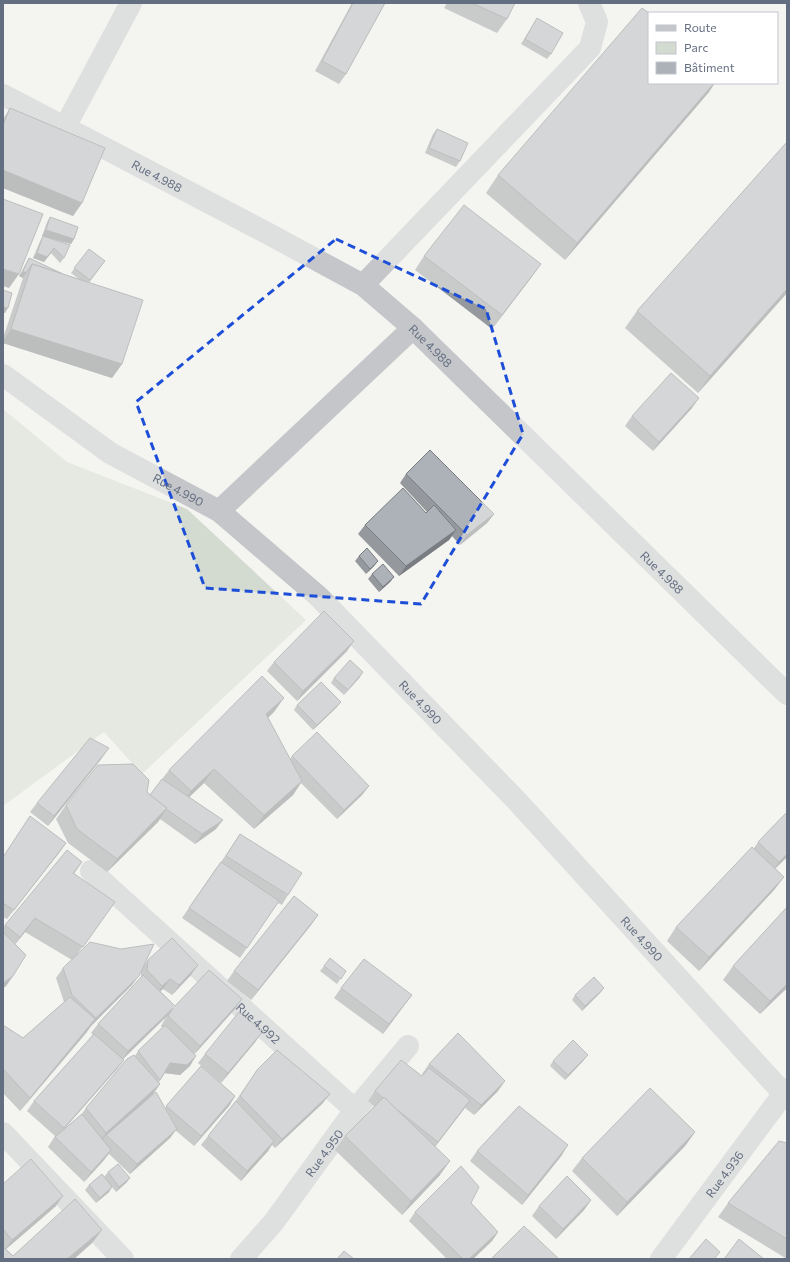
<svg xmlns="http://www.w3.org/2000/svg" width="790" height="1262" viewBox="0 0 790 1262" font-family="Commissioner,sans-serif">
<rect width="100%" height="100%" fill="#f4f4f0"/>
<path fill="#d3dbd1" d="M3,409L67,462L187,509L306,620L142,774L104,732L3,806Z"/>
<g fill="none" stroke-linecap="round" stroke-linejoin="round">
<g stroke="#c4c6ca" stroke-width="22">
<path id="s1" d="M3,95L267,233L363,285L413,328L787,694"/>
<path d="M65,127L131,3"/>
<path d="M363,285L590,48L597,22L589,3"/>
<path id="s2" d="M3,375L110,453L219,511L318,596L517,801L784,1094"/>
<path d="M219,511L413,328"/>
<path id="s3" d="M91,871L355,1110"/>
<path d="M3,1133L123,1259"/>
<path id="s4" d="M241,1259L273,1223L355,1110L408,1046"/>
<path id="s5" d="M661,1259L787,1089"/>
</g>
</g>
<g fill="#95999e" fill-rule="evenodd">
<path d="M352,3H385L346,74L339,84L315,71Z"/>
<path d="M447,3H515L507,19L497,33L444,8Z"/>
<path d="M537,18L551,54L547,59L521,44Z"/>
<path d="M709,92L565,260L486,193L498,175Z"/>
<path d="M10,108L82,203L73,216L3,188V119Z"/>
<path d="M437,129L460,161L456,167L425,153L433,134Z"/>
<path d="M787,144V293L698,393L625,328L637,311Z"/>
<path d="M50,217L74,239L71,244L42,236L47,222Z"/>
<path d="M43,236L64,258L60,263L51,253L44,262L33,258L40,241Z"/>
<path d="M89,249L105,261L89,283L122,364L112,378L3,343V338L23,278L19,276L26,263L29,258L63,274L79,279L71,273Z"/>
<path d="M424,256L531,278L492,329L415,270Z"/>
<path d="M692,408L653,451L625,426L632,416Z"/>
<path d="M406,474L494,514L487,523L460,545L452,536L449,540L399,576L358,534L365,525L426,513L427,512L400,483Z"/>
<path d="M359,556L378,561L374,566L366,574L355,561Z"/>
<path d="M372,574L394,577L390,582L379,592L368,579Z"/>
<path d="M347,651L297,701L267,671L274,662Z"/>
<path d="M360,677L344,695L331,683L334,678Z"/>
<path d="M297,705L337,707L313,730L294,710Z"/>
<path d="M274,712L268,718L290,759L292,756L369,786L362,795L337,819L301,783L293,795L254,829L204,783L189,797L216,829L195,844L160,819L158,822L107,872L68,843L56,819L66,805L147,792L150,795L169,770Z"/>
<path d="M102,758L48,826L30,812L37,803Z"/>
<path d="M787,812V857L775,868L784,877L774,890L699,971L667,941L676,927L754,848L758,842Z"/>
<path d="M240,834L288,895L282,905L278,903L240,958L182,918L214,871L221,862Z"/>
<path d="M66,843L59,853L7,919L3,917V856Z"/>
<path d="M82,862L74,874L115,902L78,953L142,968L148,960L191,975L172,995L163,989L160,991L175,1006L235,1009L194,1054L190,1066L180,1075L165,1073L159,1082L160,1084L153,1094L139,1107L165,1108L201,1066L235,1096L229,1106L194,1146L175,1130L170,1138L130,1174L109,1154L104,1160L84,1182L48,1147L55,1136L27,1111L34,1101L93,1035L91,1033L98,1024L141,978V970L132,985L91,1026L86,1033L20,1111L3,1093V1025L23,1038L64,1002L56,978L63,968L72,960L25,932L15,944L13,976L6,986L3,988V928L5,925ZM166,1017L161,1026L162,1028L138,1051L135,1056L86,1108L81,1115L64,1129L117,1069L124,1060L123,1059Z"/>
<path d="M787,907V988L760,1014L723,980L733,966Z"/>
<path d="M318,915L311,925L251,1000L227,981L234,971Z"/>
<path d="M324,966L346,971L337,984L320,971Z"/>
<path d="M341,988L412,995L383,1034L334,998Z"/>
<path d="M604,988L600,993L582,1011L572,1000L575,995Z"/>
<path d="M256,1041L221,1083L198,1063L205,1054Z"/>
<path d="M584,1060L565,1080L550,1066L553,1061Z"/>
<path d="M429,1064L498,1091L474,1115L465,1108L435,1147L440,1175L402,1215L335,1150L345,1136L374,1106L368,1101L375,1091L422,1076L423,1075L422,1074Z"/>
<path d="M257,1070L323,1103L275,1148L272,1145L268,1151L241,1181L201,1145L208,1136L235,1102Z"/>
<path d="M695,1132L685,1146L617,1216L572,1171L582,1158Z"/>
<path d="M787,1143V1259L718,1217L728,1203Z"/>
<path d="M477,1151L562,1155L522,1205L470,1161Z"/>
<path d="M108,1172L130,1178L126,1183L116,1192L112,1187L109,1192L96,1203L85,1190L89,1185L104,1177Z"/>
<path d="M3,1184L56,1206L6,1249L13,1256L92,1243L74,1259H3Z"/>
<path d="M591,1200L584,1210L556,1239L532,1216L539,1206Z"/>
<path d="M471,1203L498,1232L492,1241L473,1259H447L409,1221L415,1212Z"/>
</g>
<g fill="#797d81">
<path d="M714,83H715L709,92L565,260L577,243Z"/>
<path d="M3,170L82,203L73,216L3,188Z"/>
<path d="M46,230L74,239L71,244L42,236Z"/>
<path d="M37,253H51L44,262L33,258Z"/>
<path d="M541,264L531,278L492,329L502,315Z"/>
<path d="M3,269L19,274L9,288L3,286Z"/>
<path d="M23,271L26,273L23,278L19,276Z"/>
<path d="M787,289V293L698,393L710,376Z"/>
<path d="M3,307L8,308L5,313H3Z"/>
<path d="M11,329L122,364L112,378L3,343V341Z"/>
<path d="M699,398L692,408L653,451L659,442Z"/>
<path d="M494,514L487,523L460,545L467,535Z"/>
<path d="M456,530L449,540L399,576L406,566Z"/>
<path d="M378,561L374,566L366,574L370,569Z"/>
<path d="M394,577L390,582L379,592L383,587Z"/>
<path d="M354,641L347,651L297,701L303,691Z"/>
<path d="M363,672L360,677L344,695L348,690Z"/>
<path d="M284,698L274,712L256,727L266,714Z"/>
<path d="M341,702L337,707L313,730L317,725Z"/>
<path d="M109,748L102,758L48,826L54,816Z"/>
<path d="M214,769L204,783L181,805L191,791Z"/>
<path d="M302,781L293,795L254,829L264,815Z"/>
<path d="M369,786L362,795L337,819L344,810Z"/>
<path d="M167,808L158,822L107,872L117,859Z"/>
<path d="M223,820L216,829L195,844L202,834Z"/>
<path d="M66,843L59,853L7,919L14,910Z"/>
<path d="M787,854V857L772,872L779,862Z"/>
<path d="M784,877L774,890L699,971L709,957Z"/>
<path d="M318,915L311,925L251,1000L258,990Z"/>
<path d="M35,918L25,932L10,951L20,937Z"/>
<path d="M198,965L191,975L172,995L179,985Z"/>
<path d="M13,976L6,986L3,988V983Z"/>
<path d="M139,976L132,985L91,1026L86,1033L20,1111L30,1098L92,1023L96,1018Z"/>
<path d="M170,979L163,989L156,996L162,986Z"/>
<path d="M787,984V988L760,1014L770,1001Z"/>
<path d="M604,988L600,993L582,1011L585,1006Z"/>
<path d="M412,995L405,1004L383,1034L389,1024Z"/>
<path d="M242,999L235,1009L193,1056L200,1046Z"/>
<path d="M173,1008L166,1017L122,1060L128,1051Z"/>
<path d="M263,1031L256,1041L221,1083L228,1073Z"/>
<path d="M588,1055L584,1060L565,1080L568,1075Z"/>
<path d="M196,1056L190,1066L180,1075L164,1073L170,1063Z"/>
<path d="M124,1060L117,1069L57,1137L64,1128Z"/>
<path d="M505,1081L498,1091L474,1115L481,1105Z"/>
<path d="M160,1084L153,1094L107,1136L106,1135L103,1139L99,1143L106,1133Z"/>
<path d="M330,1094L323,1103L275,1148L282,1139Z"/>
<path d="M235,1096L229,1106L194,1146L201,1136Z"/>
<path d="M470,1100L463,1110L431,1152L438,1142Z"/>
<path d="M177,1129L170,1138L130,1174L137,1164Z"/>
<path d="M695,1132L685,1146L617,1216L627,1202Z"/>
<path d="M274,1141L268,1151L241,1181L247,1171Z"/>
<path d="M568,1145L562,1155L522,1205L528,1195Z"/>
<path d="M111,1150L104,1160L84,1182L91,1172Z"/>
<path d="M450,1161L440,1175L402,1215L411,1201Z"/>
<path d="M130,1178L126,1183L116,1192L119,1187Z"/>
<path d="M112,1187L109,1192L96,1203L100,1198Z"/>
<path d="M63,1196L56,1206L5,1250L12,1240Z"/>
<path d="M591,1200L584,1210L556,1239L563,1229Z"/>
<path d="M102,1230L92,1243L74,1259H67Z"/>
<path d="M498,1232L492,1241L473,1259H469Z"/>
</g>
<g fill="#adb2b8" stroke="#797d81">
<path d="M353,3H385L346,74L322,61Z"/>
<path d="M472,3H515L507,19Z"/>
<path d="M642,8L649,13V83H714L577,243L498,175Z"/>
<path d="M537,18L563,33L551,54L525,39Z"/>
<path d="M10,108L105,148L82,203L3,170V125Z"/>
<path d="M437,129L468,143L460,161L429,148Z"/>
<path d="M786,143L787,144V289L710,376L637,311Z"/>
<path d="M3,199L43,214L19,274L3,269Z"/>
<path d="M464,205L541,264L502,315L424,256Z"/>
<path d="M50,217L78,227L74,239L46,230Z"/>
<path d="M43,236L70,245L64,258L54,248L47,257L37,253Z"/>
<path d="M89,249L105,261L90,280L74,268Z"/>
<path d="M29,258L63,274L32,264L26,273L23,271Z"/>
<path d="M32,264L143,300L122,364L11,329Z"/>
<path d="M3,290L12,293L8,308L3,307Z"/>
<path d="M671,373L699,398L659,442L632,416Z"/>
<path d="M430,450L494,514L467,535L406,474Z"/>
<path d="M403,488L426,513L434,505L456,530L406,566L365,525Z"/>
<path d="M367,548L378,561L370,569L359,556Z"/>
<path d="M383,564L394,577L383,587L372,574Z"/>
<path d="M324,611L354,641L303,691L274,662Z"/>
<path d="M350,660L363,672L348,690L334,678Z"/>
<path d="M262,676L284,698L266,714L302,781L264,815L214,769L191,791L169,770Z"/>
<path d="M321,682L341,702L317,725L297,705Z"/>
<path d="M317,732L369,786L344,810L292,756Z"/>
<path d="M90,738L109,748L54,816L37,803Z"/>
<path d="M133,764L149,780L147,792L167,808L117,859L77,829L66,805L98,765Z"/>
<path d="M162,779L223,820L202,834L166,809L167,808L150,795Z"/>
<path d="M787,812V854L779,862L758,842Z"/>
<path d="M30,816L66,843L14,910L3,903V857Z"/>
<path d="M240,834L302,873L288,895L226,856Z"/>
<path d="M752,847L784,877L709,957L676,927Z"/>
<path d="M67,850L82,862L73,873L115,902L83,947L35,918L20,937L5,925Z"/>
<path d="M221,862L279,901L247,948L189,908Z"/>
<path d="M294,896L318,915L258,990L234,971Z"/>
<path d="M787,907V984L770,1001L733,966Z"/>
<path d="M3,932L26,955L13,976L3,983Z"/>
<path d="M172,938L198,965L179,985L170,979L162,986L147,970L148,960Z"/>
<path d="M90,942L121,949L154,944L139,976L96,1018L72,995L63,968Z"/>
<path d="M330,958L346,971L341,979L324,966Z"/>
<path d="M364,959L412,995L389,1024L341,988Z"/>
<path d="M209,970L242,999L200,1046L168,1016L173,1008L128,1051L98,1024L143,975L175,1006Z"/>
<path d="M594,977L604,988L585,1006L575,995Z"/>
<path d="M70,997L95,1019L30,1098L3,1069V1025L23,1038Z"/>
<path d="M239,1012L263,1031L228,1073L205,1054Z"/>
<path d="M165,1025L196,1056L187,1065L170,1063L160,1080L138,1051Z"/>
<path d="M458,1033L505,1081L481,1105L429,1064Z"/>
<path d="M94,1034L124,1060L64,1128L34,1101Z"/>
<path d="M573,1040L588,1055L568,1075L553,1061Z"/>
<path d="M277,1050L330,1094L282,1139L240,1096L257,1070Z"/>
<path d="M134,1055L160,1084L106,1133L86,1108L127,1059Z"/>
<path d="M401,1060L422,1076L429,1068L470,1100L438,1142L395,1108L384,1097L383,1098L375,1091Z"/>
<path d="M201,1066L235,1096L201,1136L166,1106Z"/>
<path d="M650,1088L695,1132L627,1202L582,1158Z"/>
<path d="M156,1092L177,1129L137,1164L106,1135Z"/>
<path d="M384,1097L450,1161L411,1201L345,1136Z"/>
<path d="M236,1101L274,1141L247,1171L208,1136Z"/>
<path d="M519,1106L568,1145L528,1195L477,1151Z"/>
<path d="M82,1114L111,1150L91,1172L55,1137Z"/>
<path d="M779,1141L787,1143V1239L728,1203Z"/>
<path d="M31,1159L63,1196L12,1240L3,1229V1184Z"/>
<path d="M118,1164L130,1178L119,1187L108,1172Z"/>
<path d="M461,1166L479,1187L471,1203L498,1232L469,1259H463L415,1212Z"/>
<path d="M102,1174L112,1187L100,1198L89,1185Z"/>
<path d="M567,1176L591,1200L563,1229L539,1206Z"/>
<path d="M75,1199L102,1230L67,1259H3V1247L13,1256Z"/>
<path d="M524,1226L559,1259H491Z"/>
<path d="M706,1239L720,1252L714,1259H689Z"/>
<path d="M739,1239L764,1259H724Z"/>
<path d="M344,1251L354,1259H337Z"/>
</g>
<path d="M0 0H790V1262H0ZM336,239L486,309L523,434L421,604L205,588L136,402Z" fill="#f4f4f0" fill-opacity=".55" fill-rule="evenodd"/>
<path fill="none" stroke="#1d4ed8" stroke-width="3" stroke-dasharray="8 5" stroke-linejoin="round" d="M336,239L486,309L523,434L421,604L205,588L136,402Z"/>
<g text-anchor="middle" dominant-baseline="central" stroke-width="4" stroke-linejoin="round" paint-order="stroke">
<g font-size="12" fill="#646e81" stroke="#fff">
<text stroke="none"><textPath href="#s1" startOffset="174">Rue 4.988</textPath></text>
<text stroke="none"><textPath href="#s1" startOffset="498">Rue 4.988</textPath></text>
<text stroke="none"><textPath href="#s2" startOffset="210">Rue 4.990</textPath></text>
<text stroke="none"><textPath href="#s1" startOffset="822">Rue 4.988</textPath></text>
<text stroke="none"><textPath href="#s2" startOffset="534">Rue 4.990</textPath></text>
<text stroke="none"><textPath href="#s2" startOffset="858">Rue 4.990</textPath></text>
<text stroke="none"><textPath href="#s3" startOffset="226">Rue 4.992</textPath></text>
<text stroke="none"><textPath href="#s4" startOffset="135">Rue 4.950</textPath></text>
<text stroke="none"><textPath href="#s5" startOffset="106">Rue 4.936</textPath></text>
</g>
</g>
<rect width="790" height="1262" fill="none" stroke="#646e81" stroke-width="8"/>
<rect x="648" y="12" width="130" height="72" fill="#ffffff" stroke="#c1c5cd"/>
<rect x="656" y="25" width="20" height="6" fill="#c4c6ca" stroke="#c1c5cd"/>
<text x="684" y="32" font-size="12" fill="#646e81">Route</text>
<rect x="656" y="42" width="20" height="12" fill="#d3dbd1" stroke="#c1c5cd"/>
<text x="684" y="52" font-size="12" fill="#646e81">Parc</text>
<rect x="656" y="62" width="20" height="12" fill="#adb2b8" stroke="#c1c5cd"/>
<text x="684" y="72" font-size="12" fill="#646e81">Bâtiment</text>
</svg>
